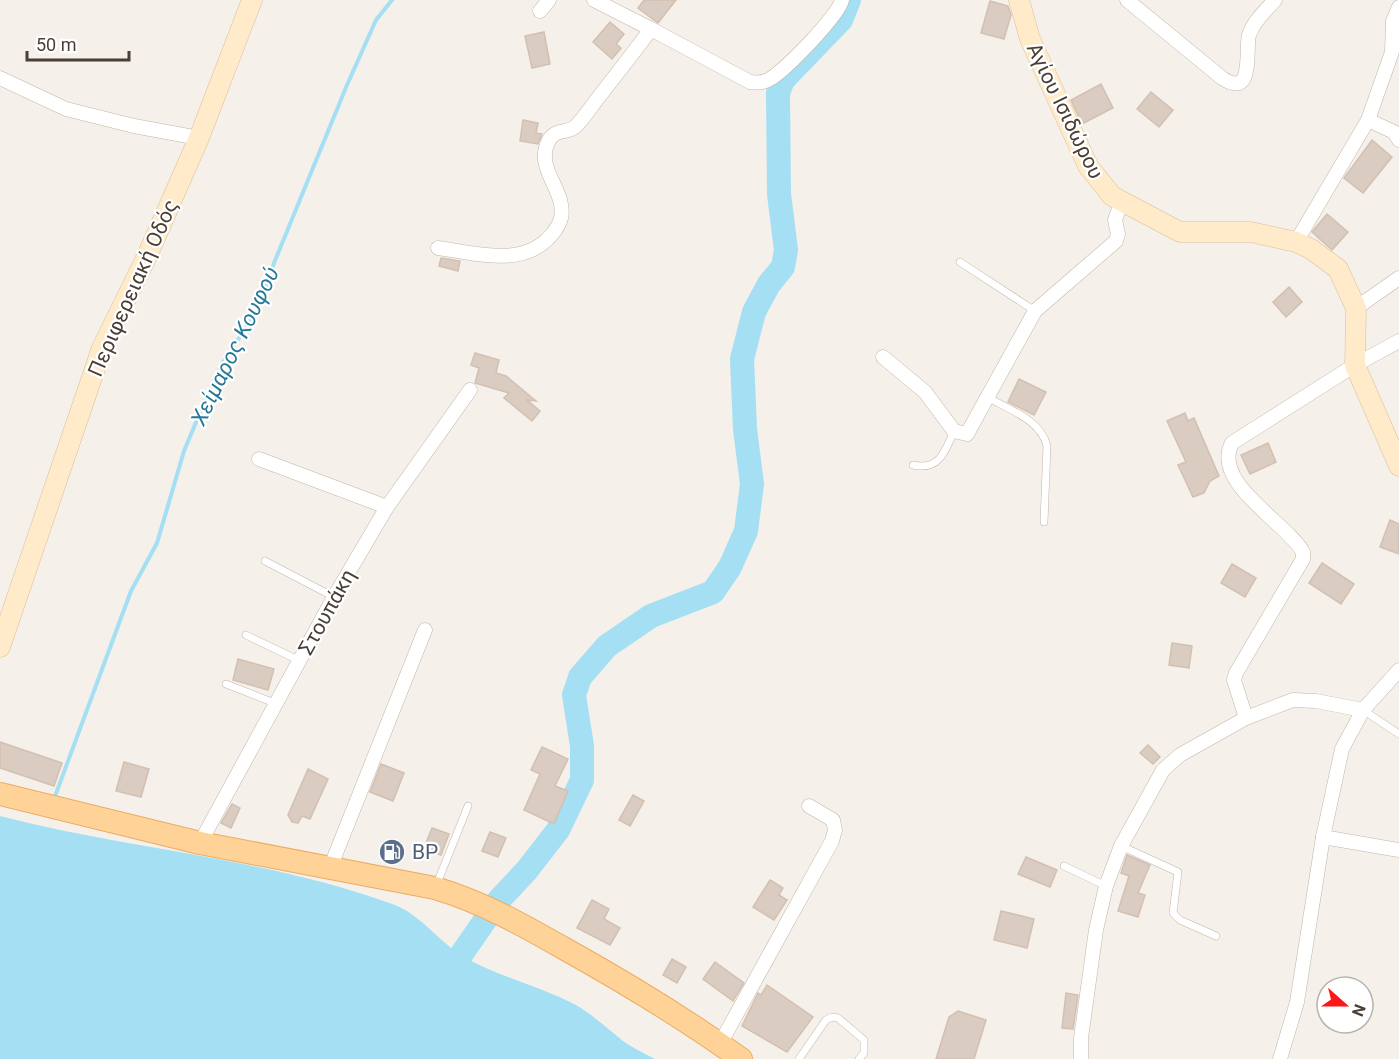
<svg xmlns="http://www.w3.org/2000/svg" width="1399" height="1059" viewBox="0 0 1399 1059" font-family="Roboto,sans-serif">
<rect width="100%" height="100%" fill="#f5f0e9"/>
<path fill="#a4dff4" d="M0,816C131,850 268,858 395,905C422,916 439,942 464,957C499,977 540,986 576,1005C593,1015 608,1029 623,1041C633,1048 644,1053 655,1059H0Z"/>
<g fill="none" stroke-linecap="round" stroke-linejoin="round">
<path stroke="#a4dff4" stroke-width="4" d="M54,799L131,591L157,543L184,451L209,391L223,362L258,310L274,263L347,85L376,20L392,0"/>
<path stroke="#a4dff4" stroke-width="24" d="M461,955L499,900L527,870L558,830L582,780V746L574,695L580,677L607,646L651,616L713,592L730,567L746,531L752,484L745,429L742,359L754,312L769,284L783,267L786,250L779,194L778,93L783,80L841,20L849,0"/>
</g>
<g fill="#daccc1" stroke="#d2c0b1" stroke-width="1.5">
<path d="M644,0H676L658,23L638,8Z"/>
<path d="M990,1L1008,6L1011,15L1004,39L981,33Z"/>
<path d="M610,22L624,34L616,44L621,48L612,59L593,42Z"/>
<path d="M544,32L550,64L532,68L525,36Z"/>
<path d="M1101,84L1113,108L1082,124L1071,100Z"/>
<path d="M1151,92L1173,110L1159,127L1137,109Z"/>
<path d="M523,120L538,123L536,133L542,134L538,144L520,141Z"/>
<path d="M1372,140L1392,157L1363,193L1344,178Z"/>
<path d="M1327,214L1348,232L1332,250L1312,232Z"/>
<path d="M441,258L460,261L458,271L439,266Z"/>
<path d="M1289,287L1302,302L1286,317L1273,302Z"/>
<path d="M475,353L499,360L496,373L506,376L536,401L527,400L540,411L532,421L504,398L509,393L475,383L479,368L471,365Z"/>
<path d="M1019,379L1046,392L1034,415L1008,402Z"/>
<path d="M1185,413L1188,421L1194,418L1219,476L1210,481L1204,493L1193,497L1178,465L1186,462L1167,421Z"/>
<path d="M1268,443L1276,462L1250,474L1241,455Z"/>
<path d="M1390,520L1399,524V554L1380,547Z"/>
<path d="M1322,563L1354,584L1341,604L1309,583Z"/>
<path d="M1232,564L1256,578L1245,597L1221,583Z"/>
<path d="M1172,643L1192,646L1189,668L1169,665Z"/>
<path d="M238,659L274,669L268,690L233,680Z"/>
<path d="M0,742L62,763L54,786L0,768Z"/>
<path d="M1148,745L1160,757L1153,764L1140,753Z"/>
<path d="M542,747L568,759L555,786L568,791L554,824L524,810L540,774L531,770Z"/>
<path d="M124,762L149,769L141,797L116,791Z"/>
<path d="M381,764L404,773L393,801L370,792Z"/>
<path d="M308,769L328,779L310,819L302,816L298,823L292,822L288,815Z"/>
<path d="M633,795L644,801L630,826L619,820Z"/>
<path d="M232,804L240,808L231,828L221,823Z"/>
<path d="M432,828L449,834L441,855L424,848Z"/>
<path d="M490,832L506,838L498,857L482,851Z"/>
<path d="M389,845L400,848L397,860L386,857Z"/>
<path d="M1127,855L1150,865L1138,893L1145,895L1138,917L1118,911L1129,876L1121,873Z"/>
<path d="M1026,857L1057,870L1050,887L1018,874Z"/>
<path d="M770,880L783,888L779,895L787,900L774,920L753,907Z"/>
<path d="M592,900L609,909L604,919L620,928L610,945L577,928Z"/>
<path d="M1001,911L1034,919L1027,948L994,940Z"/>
<path d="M672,959L686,967L677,983L663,975Z"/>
<path d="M715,962L744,983L733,1001L703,979Z"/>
<path d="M767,985L813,1017L787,1052L742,1026L758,993L761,995Z"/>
<path d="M1066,993L1078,995L1073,1029L1062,1028Z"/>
<path d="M958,1011L986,1020L974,1059H936L949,1017Z"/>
</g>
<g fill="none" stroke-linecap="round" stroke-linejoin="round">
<g stroke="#c1b6ab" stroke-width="8">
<g id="lane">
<path d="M960,262L1035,311"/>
<path d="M989,398C1010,410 1041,420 1047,446L1044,522"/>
<path d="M913,465C939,471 945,452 954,431"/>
<path d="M265,561L334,597"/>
<path d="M246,635L300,661"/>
<path d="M226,684L277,704"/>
<path d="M1363,710L1399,734"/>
<path d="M1121,846L1178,872L1173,913L1180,920L1216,936"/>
<path d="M1064,866L1106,886"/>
<path d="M436,886L468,806"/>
<path d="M799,1059L826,1020L832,1017L838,1018L864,1040V1053L859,1059"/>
</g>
</g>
<g stroke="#c1b6ab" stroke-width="15">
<g id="street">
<path d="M594,0L651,29"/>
<path d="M1127,0L1222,78C1255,100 1245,50 1249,35C1253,22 1266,10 1275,0"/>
<path d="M540,11L549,0"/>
<path d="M0,78L66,109L134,126L199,138"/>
<path d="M1368,120L1394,132L1399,140"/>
<path d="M1296,242L1368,120L1392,52L1393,21L1399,7"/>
<path d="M438,248C477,253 525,269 553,233C561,223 564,214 560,200C554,179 537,163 549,140C556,128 568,134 576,126C584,118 591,107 598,98C616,75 634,52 651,29L750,82C756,83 762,83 768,80C783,73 839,15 842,0"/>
<path d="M1356,308L1399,278"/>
<path d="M883,357L925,392L954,431L967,434L1035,311L1116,241L1118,234L1115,220L1121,203"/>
<path d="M259,459L387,507"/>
<path d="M1246,718L1234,680L1236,673L1303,559V552C1287,523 1211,483 1232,443L1355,365L1399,341"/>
<path d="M1323,837L1399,850"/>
<path d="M200,843L334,597L387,507L470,390"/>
<path d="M330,868L425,630"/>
<path d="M720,1044L832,841L835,830L833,820L809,806"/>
<path d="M1081,1059V1038L1096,930L1106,886L1121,846L1163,770L1180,755L1246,718L1293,700L1316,701L1363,710L1399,670"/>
<path d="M1280,1059L1297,1002L1323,837L1342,749L1363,710"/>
</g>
</g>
<g stroke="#dabf99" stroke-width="21">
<g id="secondary">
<path d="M1019,0L1030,39L1088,166L1112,196L1180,232H1251L1296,242L1311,249L1338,269L1356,308L1355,365L1399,466"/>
<path d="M0,647L102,348L148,254L199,138L252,0"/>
</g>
</g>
<g stroke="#e9ad63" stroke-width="24">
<path id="primary" d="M0,794L200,843L435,888C482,902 523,925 565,949C626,983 684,1018 741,1059"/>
</g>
<use href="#lane" stroke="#fff" stroke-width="7"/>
<use href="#street" stroke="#fff" stroke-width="14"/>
<use href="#secondary" stroke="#ffeac9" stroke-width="20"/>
<use href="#primary" stroke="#ffd298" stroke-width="22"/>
</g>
<defs>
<g id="fuel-disc" transform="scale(1.35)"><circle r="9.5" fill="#5c6f8a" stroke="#fff"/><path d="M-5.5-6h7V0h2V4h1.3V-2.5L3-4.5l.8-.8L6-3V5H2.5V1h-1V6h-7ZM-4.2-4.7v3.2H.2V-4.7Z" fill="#fff"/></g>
</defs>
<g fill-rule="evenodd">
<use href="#fuel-disc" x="392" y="852"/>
</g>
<g text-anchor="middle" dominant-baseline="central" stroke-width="4.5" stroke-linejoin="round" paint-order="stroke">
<g font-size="21" fill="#493f37" stroke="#fff">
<text transform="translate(1065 111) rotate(64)">Αγίου Ισιδώρου</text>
<text transform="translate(133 288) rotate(-66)">Περιφερειακή Οδός</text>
<text transform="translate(327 612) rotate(-61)">Στουπάκη</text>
</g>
<g font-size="21" fill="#4e5e75" stroke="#fff" text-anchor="start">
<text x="412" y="852">BP</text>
</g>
<g font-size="22" font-style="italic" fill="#267999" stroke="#fff">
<text transform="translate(235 346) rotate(-64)">Χείμαρος Κουφού</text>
</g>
</g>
<g transform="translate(1345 1005) rotate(111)"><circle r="28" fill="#ffffff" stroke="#b6b2af" stroke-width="1.5"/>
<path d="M0-4.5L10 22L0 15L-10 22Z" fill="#ff1616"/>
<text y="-9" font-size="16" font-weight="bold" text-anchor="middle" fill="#493f37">N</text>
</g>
<path d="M27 51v9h102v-9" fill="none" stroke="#493f37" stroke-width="3"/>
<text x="36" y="51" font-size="18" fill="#493f37" stroke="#ffffff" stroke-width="4.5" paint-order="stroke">50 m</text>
</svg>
